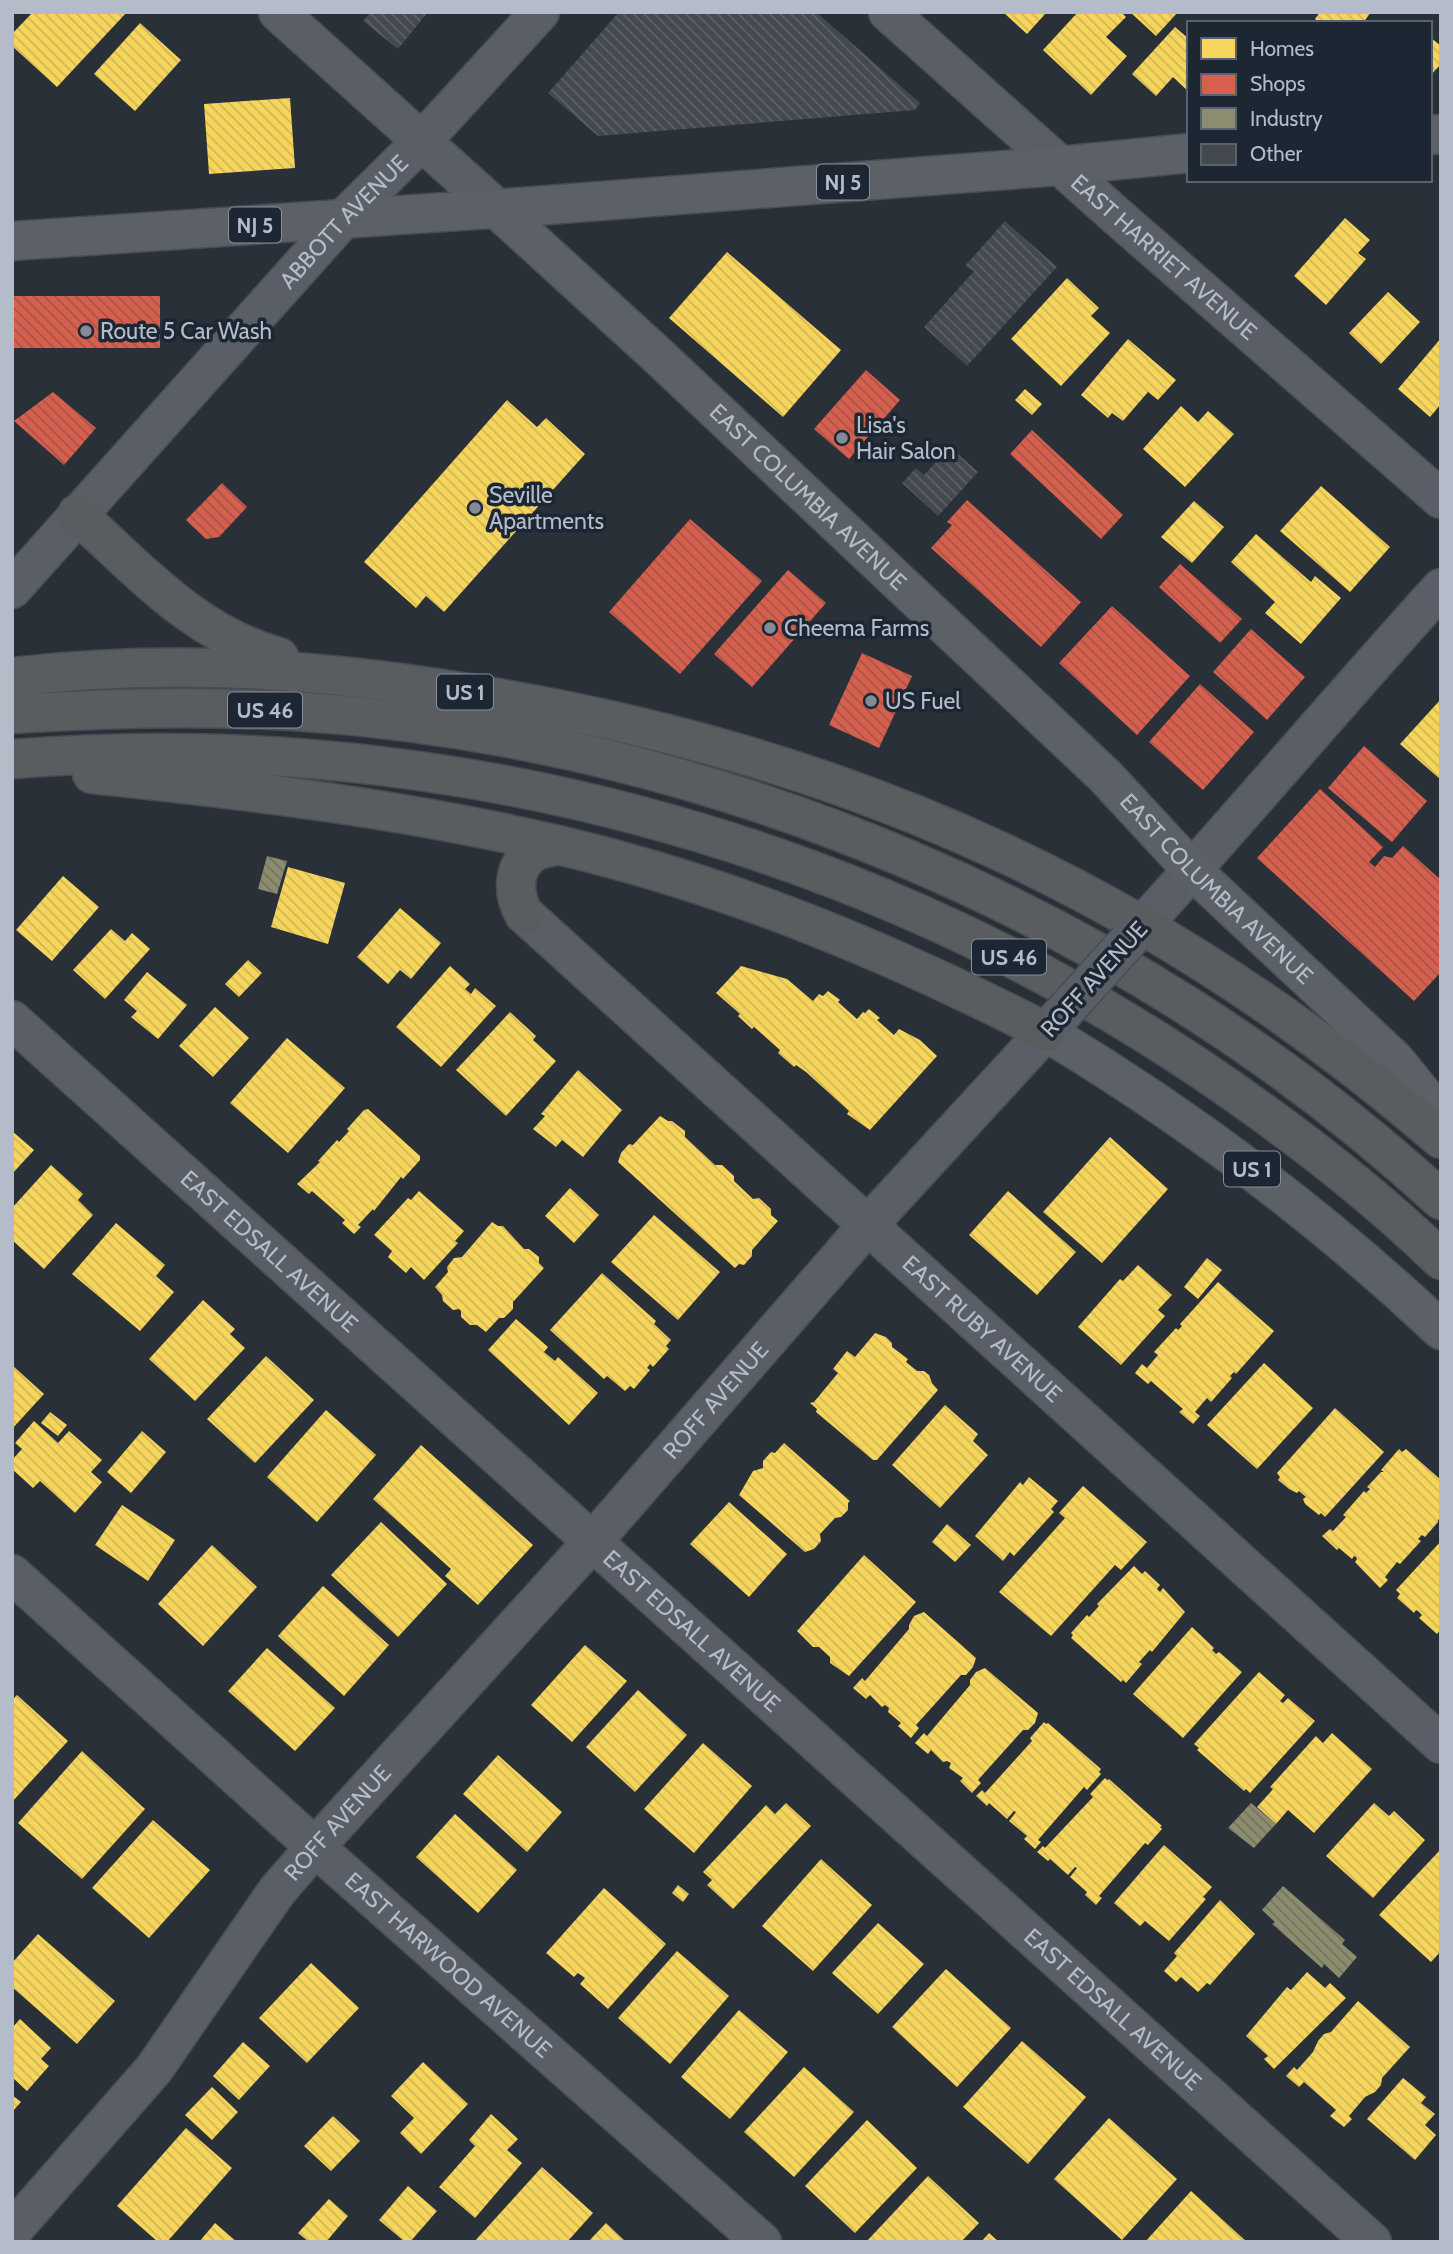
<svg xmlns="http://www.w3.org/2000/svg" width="1453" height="2254" viewBox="0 0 1453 2254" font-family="Cabin,sans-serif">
<defs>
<pattern id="homes-back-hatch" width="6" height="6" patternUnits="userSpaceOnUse" patternTransform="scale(1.75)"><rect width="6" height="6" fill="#f6d55c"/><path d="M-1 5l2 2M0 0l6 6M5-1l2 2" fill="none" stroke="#d0b656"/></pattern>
<pattern id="shops-back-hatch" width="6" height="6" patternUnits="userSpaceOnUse" patternTransform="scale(1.75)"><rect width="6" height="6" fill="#d6604d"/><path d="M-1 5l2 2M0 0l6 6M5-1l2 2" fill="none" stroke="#a65448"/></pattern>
<pattern id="industry-back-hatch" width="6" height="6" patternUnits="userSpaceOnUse" patternTransform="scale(1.75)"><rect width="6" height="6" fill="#8c8c6e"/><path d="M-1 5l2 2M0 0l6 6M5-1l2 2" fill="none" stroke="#72735f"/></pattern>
<pattern id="building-back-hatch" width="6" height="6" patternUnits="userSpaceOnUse" patternTransform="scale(1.75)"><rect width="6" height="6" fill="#444950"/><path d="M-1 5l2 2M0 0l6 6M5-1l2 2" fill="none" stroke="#5d6168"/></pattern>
</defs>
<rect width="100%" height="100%" fill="#2a3038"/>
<g fill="url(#homes-back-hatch)">
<path d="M33,12H127L57,87L12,46V34Z"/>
<path d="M1003,12H1047L1027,34Z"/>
<path d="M1078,12H1121L1126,17L1106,37L1127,56L1091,95L1043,50Z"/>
<path d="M1130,12H1178L1156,36Z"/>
<path d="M1320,12H1371L1363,23H1320L1315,19Z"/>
<path d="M140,23L181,60L135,111L94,74Z"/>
<path d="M1175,27L1189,39V92L1173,77L1156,96L1132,74Z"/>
<path d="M1430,37L1441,46V64L1430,76Z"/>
<path d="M290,98L295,168L209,174L204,104Z"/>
<path d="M1345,218L1370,240L1358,253L1366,259L1326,305L1294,276Z"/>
<path d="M727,252L841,350L783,417L669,318Z"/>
<path d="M1067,278L1099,308L1091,316L1110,333L1061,386L1011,339Z"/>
<path d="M1388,292L1420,322L1381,364L1349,333Z"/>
<path d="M1441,338V404L1430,417L1398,389Z"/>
<path d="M1128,339L1176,380L1158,400L1148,392L1123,421L1112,413L1108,418L1081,395Z"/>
<path d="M1025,389L1042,404L1032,415L1015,400Z"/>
<path d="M507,400L537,427L546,418L585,454L444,612L426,596L416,608L364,562Z"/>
<path d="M1181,406L1198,422L1208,411L1234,434L1185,487L1143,449Z"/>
<path d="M1321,486L1390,547L1350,592L1280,531Z"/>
<path d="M1194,501L1224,527L1192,563L1161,537Z"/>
<path d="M1256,534L1311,582L1315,576L1341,598L1301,644L1265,613L1275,602L1231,562Z"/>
<path d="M1441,699V780L1400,744Z"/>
<path d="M288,867L345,883L328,944L271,927Z"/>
<path d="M63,876L99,907L52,961L16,930Z"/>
<path d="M400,908L441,943L411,979L400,970L388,984L357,957Z"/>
<path d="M111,929L125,941L132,933L150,949L105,999L73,970Z"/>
<path d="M248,960L262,973L239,997L225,984Z"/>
<path d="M450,966L470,984L465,989L471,994L475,988L496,1006L441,1067L396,1027Z"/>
<path d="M741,966L787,979L813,1001L819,994L823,996L828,991L840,1000L838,1002L857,1019L863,1012L865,1013L869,1009L880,1018L877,1020L894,1035L899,1029L920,1040L937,1056L870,1130L847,1114L849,1111L806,1072L796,1065L794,1067L778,1053L780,1050L754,1027L752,1029L738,1016L740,1014L716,993Z"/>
<path d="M147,972L187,1005L158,1039L131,1017L137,1011L124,1000Z"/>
<path d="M215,1007L249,1038L213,1077L179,1046Z"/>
<path d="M510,1012L536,1036L533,1040L556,1061L506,1116L456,1070Z"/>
<path d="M287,1038L345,1088L288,1153L230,1103Z"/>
<path d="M578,1070L622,1110L583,1157L562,1140L556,1147L533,1129L545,1116L541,1114Z"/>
<path d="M368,1109L420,1156V1160L403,1179L401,1177L374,1211L373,1209L358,1225L361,1227L354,1234L342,1223L345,1220L312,1191L309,1194L297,1184L320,1162L318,1161L337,1140L339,1142L349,1131L347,1129L364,1110Z"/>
<path d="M660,1116L668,1121H672L685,1131V1137L715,1165H722L734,1176V1181L753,1199L759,1198L771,1209V1215L778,1221L752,1250V1256L744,1265L739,1264L735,1268L618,1162L621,1153L629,1144L633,1145Z"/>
<path d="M12,1131L34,1150L12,1174Z"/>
<path d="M1110,1137L1168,1189L1102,1263L1043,1212Z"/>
<path d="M51,1165L83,1194L78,1200L93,1215L44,1269L12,1240V1208Z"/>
<path d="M570,1188L599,1215L574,1243L545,1216Z"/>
<path d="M419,1191L464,1231L455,1241L458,1243L424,1280L411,1267L406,1273L388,1257L392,1251L374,1235L408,1198L411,1200Z"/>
<path d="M1008,1191L1076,1252L1037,1295L969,1235Z"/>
<path d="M654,1215L720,1272L678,1320L611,1262Z"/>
<path d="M492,1222L498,1226H503L524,1249H529L539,1257V1263L544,1268L513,1302V1309L504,1318H499L486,1332L477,1325H470L461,1317V1311L459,1309L453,1310L443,1301L442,1295L435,1287L448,1272L447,1267L454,1258L462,1257Z"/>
<path d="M116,1223L165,1265L156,1276L174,1292L140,1331L72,1274Z"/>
<path d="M1207,1258L1222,1270L1198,1299L1184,1287Z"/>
<path d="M1138,1265L1172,1295L1158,1310L1165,1316L1121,1365L1078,1327L1120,1279L1123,1281Z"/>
<path d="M602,1273L656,1321L654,1324L671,1340L666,1346L669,1349L653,1367L650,1364L647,1368L650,1370L634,1389L630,1386L625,1391L607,1376L604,1379L550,1330Z"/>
<path d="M1218,1282L1274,1331L1236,1374L1234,1372L1230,1376L1232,1378L1211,1402L1207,1398L1195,1412L1200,1416L1193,1424L1179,1412L1183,1409L1151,1381L1148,1384L1135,1373L1142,1364L1147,1368L1158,1355L1154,1352L1176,1328L1178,1330L1182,1326L1180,1324Z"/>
<path d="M203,1300L235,1329L230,1334L245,1348L195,1401L149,1359Z"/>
<path d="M516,1319L548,1347L544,1352L555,1361L558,1357L598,1393L569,1425L488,1350Z"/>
<path d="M875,1333L886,1337L892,1343V1347L908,1359L906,1362L917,1371H924L929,1375L932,1383L938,1390L877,1460H873L816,1412L817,1409L810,1403L814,1402L838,1373L833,1369L847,1351L855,1357Z"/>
<path d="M266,1356L314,1400L255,1463L207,1419Z"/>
<path d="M1264,1363L1313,1408L1257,1469L1207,1425Z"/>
<path d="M12,1365L44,1394L12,1429Z"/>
<path d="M945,1405L978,1434L973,1441L988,1455L940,1508L892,1465Z"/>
<path d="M1335,1408L1384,1452L1325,1517L1321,1513L1319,1515L1305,1504L1303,1499L1306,1497L1299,1491L1297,1493L1289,1489L1278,1480L1280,1477L1277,1473Z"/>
<path d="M326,1410L376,1455L317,1522L267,1477Z"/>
<path d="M50,1412L67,1425L58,1436L41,1423Z"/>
<path d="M34,1421L58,1443L69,1431L102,1460L91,1472L102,1482L75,1513L40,1481L33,1488L12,1469V1460L22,1449L15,1443Z"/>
<path d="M142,1431L166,1452L131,1493L107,1472Z"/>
<path d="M784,1443L850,1501L848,1503V1510L841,1517L835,1518L820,1534L821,1541L814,1549L805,1552L739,1495L753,1471L763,1468V1461L771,1452L775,1453Z"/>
<path d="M421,1445L533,1545L478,1605L445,1576L451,1569L373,1499Z"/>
<path d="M1399,1449L1402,1452L1406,1449L1441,1480V1522L1438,1519V1522L1425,1537L1422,1535L1418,1539L1421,1541L1400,1564L1397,1562L1385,1577L1388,1580L1380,1588L1355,1562L1357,1559L1356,1557L1354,1556L1352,1559L1339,1548L1337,1550L1322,1536L1330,1529L1333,1531L1346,1517L1343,1515L1364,1491L1366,1493L1370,1489L1367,1487L1381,1472H1384L1381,1470Z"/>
<path d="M1029,1477L1058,1501L1051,1509L1054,1512L1014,1556L1010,1552L1003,1561L975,1536L1020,1482L1023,1485Z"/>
<path d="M1083,1486L1147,1542L1121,1570L1115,1565L1051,1636L999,1592L1065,1518L1059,1513Z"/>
<path d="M729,1502L787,1554L749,1597L690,1544Z"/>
<path d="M122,1505L175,1540L148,1581L95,1545Z"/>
<path d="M381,1522L447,1584L398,1637L331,1575Z"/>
<path d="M947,1524L971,1545L955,1562L932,1542Z"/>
<path d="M1441,1541V1629L1437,1634L1419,1618L1422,1615L1418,1611L1416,1610L1414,1613L1397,1598L1400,1594L1396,1590Z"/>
<path d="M212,1545L257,1587L203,1646L158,1604Z"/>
<path d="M864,1555L916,1602L849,1676L830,1663V1657L819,1647H813L797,1631Z"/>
<path d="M1134,1566L1142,1574L1145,1571L1160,1585L1157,1589L1160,1592L1163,1588L1185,1612L1152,1652L1150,1650L1139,1662L1142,1664L1126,1683L1123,1680L1121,1682L1071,1638L1073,1635L1071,1633L1087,1615L1089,1617L1099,1606L1097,1604Z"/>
<path d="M323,1586L389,1645L344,1696L278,1636Z"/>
<path d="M924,1612L976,1658L973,1667L966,1675H961L916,1725L919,1728L911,1738L898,1726L901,1723L888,1712L889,1708L885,1705L882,1707L870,1695L866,1699L853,1688L862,1678L865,1681L909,1629V1625L914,1616Z"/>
<path d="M1192,1627L1214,1648L1212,1650L1216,1654L1219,1652L1242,1672L1183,1738L1133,1694Z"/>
<path d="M585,1645L627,1681L572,1742L531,1705Z"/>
<path d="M267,1648L335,1708L295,1751L228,1691Z"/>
<path d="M985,1668L1038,1713L1035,1723L1028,1730H1023L978,1780L981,1783L972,1793L960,1781L963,1778L949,1768L951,1763L947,1761L943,1762L931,1750L928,1754L915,1743L924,1733L927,1736L970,1685V1680L976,1672Z"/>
<path d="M1259,1672L1285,1695L1280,1701L1283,1703L1288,1698L1315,1721L1250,1793L1246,1789L1244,1791L1197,1750L1199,1748L1194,1744Z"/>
<path d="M638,1690L687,1735L635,1792L586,1747Z"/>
<path d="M17,1695L68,1741L12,1802V1700Z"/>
<path d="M1044,1722L1046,1724L1048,1723L1101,1769L1099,1772L1101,1774L1087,1790L1084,1787L1038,1840L1041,1842L1035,1849L1024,1839L1027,1836L1009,1821L1016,1812L1014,1811L1007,1819L989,1803L987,1806L976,1796L982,1790L985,1793L1032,1741L1030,1738Z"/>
<path d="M1332,1733L1372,1769L1314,1833L1288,1810L1276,1824L1257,1807L1273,1789L1270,1787L1316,1736L1323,1743Z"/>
<path d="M703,1743L752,1786L694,1853L644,1809Z"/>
<path d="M82,1751L145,1809L82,1879L18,1823Z"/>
<path d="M498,1755L562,1812L527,1852L463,1794Z"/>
<path d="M1105,1778L1107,1780L1109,1779L1162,1826L1160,1827L1162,1829L1148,1845L1145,1843L1099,1896L1102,1898L1096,1905L1085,1895L1087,1892L1070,1877L1077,1868L1075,1867L1068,1875L1050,1859L1048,1861L1037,1852L1043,1846L1045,1848L1093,1797L1090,1794Z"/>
<path d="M786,1803L811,1826L733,1909L707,1885L712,1880L703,1872L766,1805L775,1814Z"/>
<path d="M1374,1803L1389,1816L1394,1811L1425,1840L1373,1898L1326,1856Z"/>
<path d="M455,1814L517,1870L478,1913L416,1857Z"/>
<path d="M153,1820L210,1870L149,1938L92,1888Z"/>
<path d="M1164,1845L1212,1887L1203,1897L1206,1899L1169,1941L1145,1921L1140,1926L1114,1903Z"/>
<path d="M1441,1849V1951L1431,1962L1379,1915Z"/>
<path d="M821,1859L872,1905L813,1971L762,1926Z"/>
<path d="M678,1885L689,1894L683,1902L672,1893Z"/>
<path d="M604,1888L666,1944L608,2009L580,1984L585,1978L578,1973L574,1977L546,1953Z"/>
<path d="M1220,1900L1255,1934L1210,1985L1207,1983L1198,1992L1181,1977L1176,1982L1164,1971L1177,1956L1174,1953Z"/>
<path d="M878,1923L924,1964L878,2014L832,1973Z"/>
<path d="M38,1934L115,2001L77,2044L12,1987V1963Z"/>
<path d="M677,1951L729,1996L670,2064L618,2018Z"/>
<path d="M311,1963L359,2008L307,2063L259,2018Z"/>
<path d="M946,1969L1011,2028L957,2087L892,2027Z"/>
<path d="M1307,1972L1325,1988L1330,1983L1346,1998L1274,2069L1264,2059L1268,2056L1246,2036L1287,1987L1291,1990Z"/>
<path d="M1358,2001L1410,2047L1382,2078L1381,2085L1375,2092L1365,2097L1349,2116L1352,2119L1344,2127L1330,2116L1336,2110L1304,2082L1299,2087L1286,2076L1294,2067L1297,2070L1313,2052L1318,2041L1324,2034L1331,2032Z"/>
<path d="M739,2010L788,2052L730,2119L681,2077Z"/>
<path d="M20,2019L51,2048L41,2059L49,2066L27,2091L12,2077V2028Z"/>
<path d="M1022,2041L1086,2097L1028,2164L963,2107Z"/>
<path d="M243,2042L270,2066L239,2100L213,2076Z"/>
<path d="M423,2062L468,2104L421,2154L400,2133L414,2118L391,2096Z"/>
<path d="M804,2067L854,2112L794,2177L744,2132Z"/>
<path d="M1403,2078L1426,2097L1421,2103L1435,2114L1425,2125L1436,2135L1415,2160L1367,2119Z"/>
<path d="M212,2087L238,2112L212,2140L185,2115Z"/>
<path d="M12,2095L21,2102L12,2112Z"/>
<path d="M491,2114L518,2139L507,2150L522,2163L475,2218L439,2187L475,2146L469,2140Z"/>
<path d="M333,2116L360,2141L331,2171L304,2146Z"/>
<path d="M1109,2118L1177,2179L1122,2240L1054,2179Z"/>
<path d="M867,2120L917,2168L855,2233L805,2186Z"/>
<path d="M186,2128L232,2168L167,2242H158L117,2206Z"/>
<path d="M542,2167L593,2213L567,2242H474Z"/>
<path d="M928,2176L979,2223L961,2242H866Z"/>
<path d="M408,2186L437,2211L410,2242H405L379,2220Z"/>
<path d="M1191,2191L1247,2242H1145Z"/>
<path d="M329,2199L348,2216L326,2242H309L298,2233Z"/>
<path d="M215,2223L237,2242H199Z"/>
<path d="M606,2223L626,2242H588Z"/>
<path d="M989,2233L999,2242H981Z"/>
</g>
<g fill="url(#shops-back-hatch)">
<path d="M13,296H160V348H12Z"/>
<path d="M866,370L900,400L849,459L814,429Z"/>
<path d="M53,392L96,428L64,465L14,421Z"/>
<path d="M1032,430L1123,515L1101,539L1010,454Z"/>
<path d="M222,483L247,507L219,537L206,539L186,520Z"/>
<path d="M967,500L1081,602L1041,647L931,548L952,525L947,522Z"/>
<path d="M690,519L762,581L680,674L609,612Z"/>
<path d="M1180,564L1242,619L1220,643L1159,587Z"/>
<path d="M788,570L826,603L752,687L714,654Z"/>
<path d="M1112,606L1190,676L1137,735L1059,663Z"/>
<path d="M1251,629L1305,677L1267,720L1213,672Z"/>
<path d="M862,653L912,676L879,748L829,725Z"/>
<path d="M1200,684L1254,732L1203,790L1149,742Z"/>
<path d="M1364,746L1427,801L1392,842L1328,788Z"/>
<path d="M1320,789L1383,847L1369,862L1375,867L1384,856L1392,858L1403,846L1441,880V972L1414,1001L1257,858Z"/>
</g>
<g fill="url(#industry-back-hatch)">
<path d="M267,856L287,861L277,894L258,889Z"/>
<path d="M1251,1803L1276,1824L1254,1848L1228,1828Z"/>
<path d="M1283,1886L1345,1940L1342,1944L1357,1957L1339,1978L1324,1964L1322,1968L1272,1924L1275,1922L1262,1910Z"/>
</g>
<g fill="url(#building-back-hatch)">
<path d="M371,12H428L398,49L363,21Z"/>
<path d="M619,12H816L920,103L915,110L598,136L548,93Z"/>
<path d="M1005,221L1057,267L967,366L924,327L974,271L965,266Z"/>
<path d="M950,447L978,472L938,516L902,483L916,468L924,475Z"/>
</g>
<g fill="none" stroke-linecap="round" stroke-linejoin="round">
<g stroke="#484c53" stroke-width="41">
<g id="minor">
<path d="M278,12L497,209"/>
<path id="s1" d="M888,12L1112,212L1441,499"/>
<path id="s2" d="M12,589L343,219L422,141L540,12"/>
<path id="s3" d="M524,914L1441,1744"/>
<path d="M1128,941C1234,825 1335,705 1441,588"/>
<path id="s4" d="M12,1020L1372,2242"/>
<path id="s5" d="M12,1574L315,1847L762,2242"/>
<path id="s6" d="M12,2231L154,2069L277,1891L315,1847L594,1540L867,1226L1063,1013"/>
</g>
</g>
<g stroke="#484c55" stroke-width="41">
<g id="primary">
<path d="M1430,135L1441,134"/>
<path id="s7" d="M497,209L655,353L1105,776L1193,871L1395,1060L1441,1117"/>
<path d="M12,241L535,206L1059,166L1189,153"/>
<path d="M1046,1032C1189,1118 1319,1215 1441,1330"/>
</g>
</g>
<g stroke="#474c53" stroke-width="41">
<g id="motorway">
<path d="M77,514C139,570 196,635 279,657"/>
<path d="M12,677C180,658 332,669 498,698C860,760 1163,899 1441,1139"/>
<path d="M12,714C105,708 200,706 293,711C709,737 1134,917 1441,1200"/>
<path d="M12,759C431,725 853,836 1202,1070C1286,1127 1368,1189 1441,1260"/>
<path d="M92,774C248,790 405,809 558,845C729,885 890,952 1046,1032"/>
<path d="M524,914C512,893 512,864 536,851C543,848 551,847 558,845"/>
</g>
</g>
<use href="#minor" stroke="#5a5e66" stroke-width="38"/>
<use href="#primary" stroke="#5c6168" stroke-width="38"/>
<use href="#motorway" stroke="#5a5d60" stroke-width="38"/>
<g stroke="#484c53" stroke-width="41" stroke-linecap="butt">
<path id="minor-bridge" d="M1063,1013L1128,941"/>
</g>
<use href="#minor-bridge" stroke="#5a5e66" stroke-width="38"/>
</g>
<g fill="#848b96" stroke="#1d2633" stroke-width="2.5">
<circle cx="86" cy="331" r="7"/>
<circle cx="842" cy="438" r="7"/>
<circle cx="475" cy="508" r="7"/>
<circle cx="770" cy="628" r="7"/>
<circle cx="871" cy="701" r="7"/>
</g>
<g text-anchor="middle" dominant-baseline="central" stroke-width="7" stroke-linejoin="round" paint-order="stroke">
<g fill="#1d2633" stroke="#878f9c" stroke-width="2">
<rect x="817" y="164.5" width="52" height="35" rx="5"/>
<rect x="229" y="207.5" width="52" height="35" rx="5"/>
<rect x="437" y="674.5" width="56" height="35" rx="5"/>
<rect x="228" y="692.5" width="74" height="35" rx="5"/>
<rect x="972" y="939.5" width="74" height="35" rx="5"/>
<rect x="1224" y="1151.5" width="56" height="35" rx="5"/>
</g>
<g font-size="21" font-weight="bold" fill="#b4bcc9">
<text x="843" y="182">NJ 5</text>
<text x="255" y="225">NJ 5</text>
<text x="465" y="692">US 1</text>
<text x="265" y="710">US 46</text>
<text x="1009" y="957">US 46</text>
<text x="1252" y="1169">US 1</text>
</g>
<g font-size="23" fill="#b4bcc9" stroke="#1d2633">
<text stroke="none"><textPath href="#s2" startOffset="495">ABBOTT AVENUE</textPath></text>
<text stroke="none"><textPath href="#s1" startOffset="369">EAST HARRIET AVENUE</textPath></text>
<text stroke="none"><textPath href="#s7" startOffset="424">EAST COLUMBIA AVENUE</textPath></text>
<text stroke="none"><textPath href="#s7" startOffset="990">EAST COLUMBIA AVENUE</textPath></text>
<text transform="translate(1094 979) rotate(-48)">ROFF AVENUE</text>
<text stroke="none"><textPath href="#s4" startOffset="346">EAST EDSALL AVENUE</textPath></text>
<text stroke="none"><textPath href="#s3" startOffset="618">EAST RUBY AVENUE</textPath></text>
<text stroke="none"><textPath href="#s6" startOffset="1090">ROFF AVENUE</textPath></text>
<text stroke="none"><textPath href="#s4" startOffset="914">EAST EDSALL AVENUE</textPath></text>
<text stroke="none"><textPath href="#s6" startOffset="523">ROFF AVENUE</textPath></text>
<text stroke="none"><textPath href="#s5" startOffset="586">EAST HARWOOD AVENUE</textPath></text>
<text stroke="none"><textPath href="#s4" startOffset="1480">EAST EDSALL AVENUE</textPath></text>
</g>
<g font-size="23" fill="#b4bcc9" stroke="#1d2633" text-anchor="start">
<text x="100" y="331">Route 5 Car Wash</text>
<text x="856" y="425">Lisa's<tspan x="856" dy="26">Hair Salon</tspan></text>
<text x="489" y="495">Seville<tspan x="489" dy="26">Apartments</tspan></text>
<text x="784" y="628">Cheema Farms</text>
<text x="885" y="701">US Fuel</text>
</g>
</g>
<rect width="1453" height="2254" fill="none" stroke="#b4bcc9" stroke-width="28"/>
<rect x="1187" y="21" width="245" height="161" fill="#1d2633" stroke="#59626f" stroke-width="2"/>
<rect x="1201" y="38" width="35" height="21" fill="#f6d55c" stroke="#59626f" stroke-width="2"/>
<text x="1250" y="56" font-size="21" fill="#b4bcc9">Homes</text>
<rect x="1201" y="74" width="35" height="21" fill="#d6604d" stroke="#59626f" stroke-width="2"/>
<text x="1250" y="91" font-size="21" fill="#b4bcc9">Shops</text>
<rect x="1201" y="108" width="35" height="21" fill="#8c8c6e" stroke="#59626f" stroke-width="2"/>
<text x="1250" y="126" font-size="21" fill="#b4bcc9">Industry</text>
<rect x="1201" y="144" width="35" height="21" fill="#444950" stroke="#59626f" stroke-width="2"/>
<text x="1250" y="161" font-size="21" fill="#b4bcc9">Other</text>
</svg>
